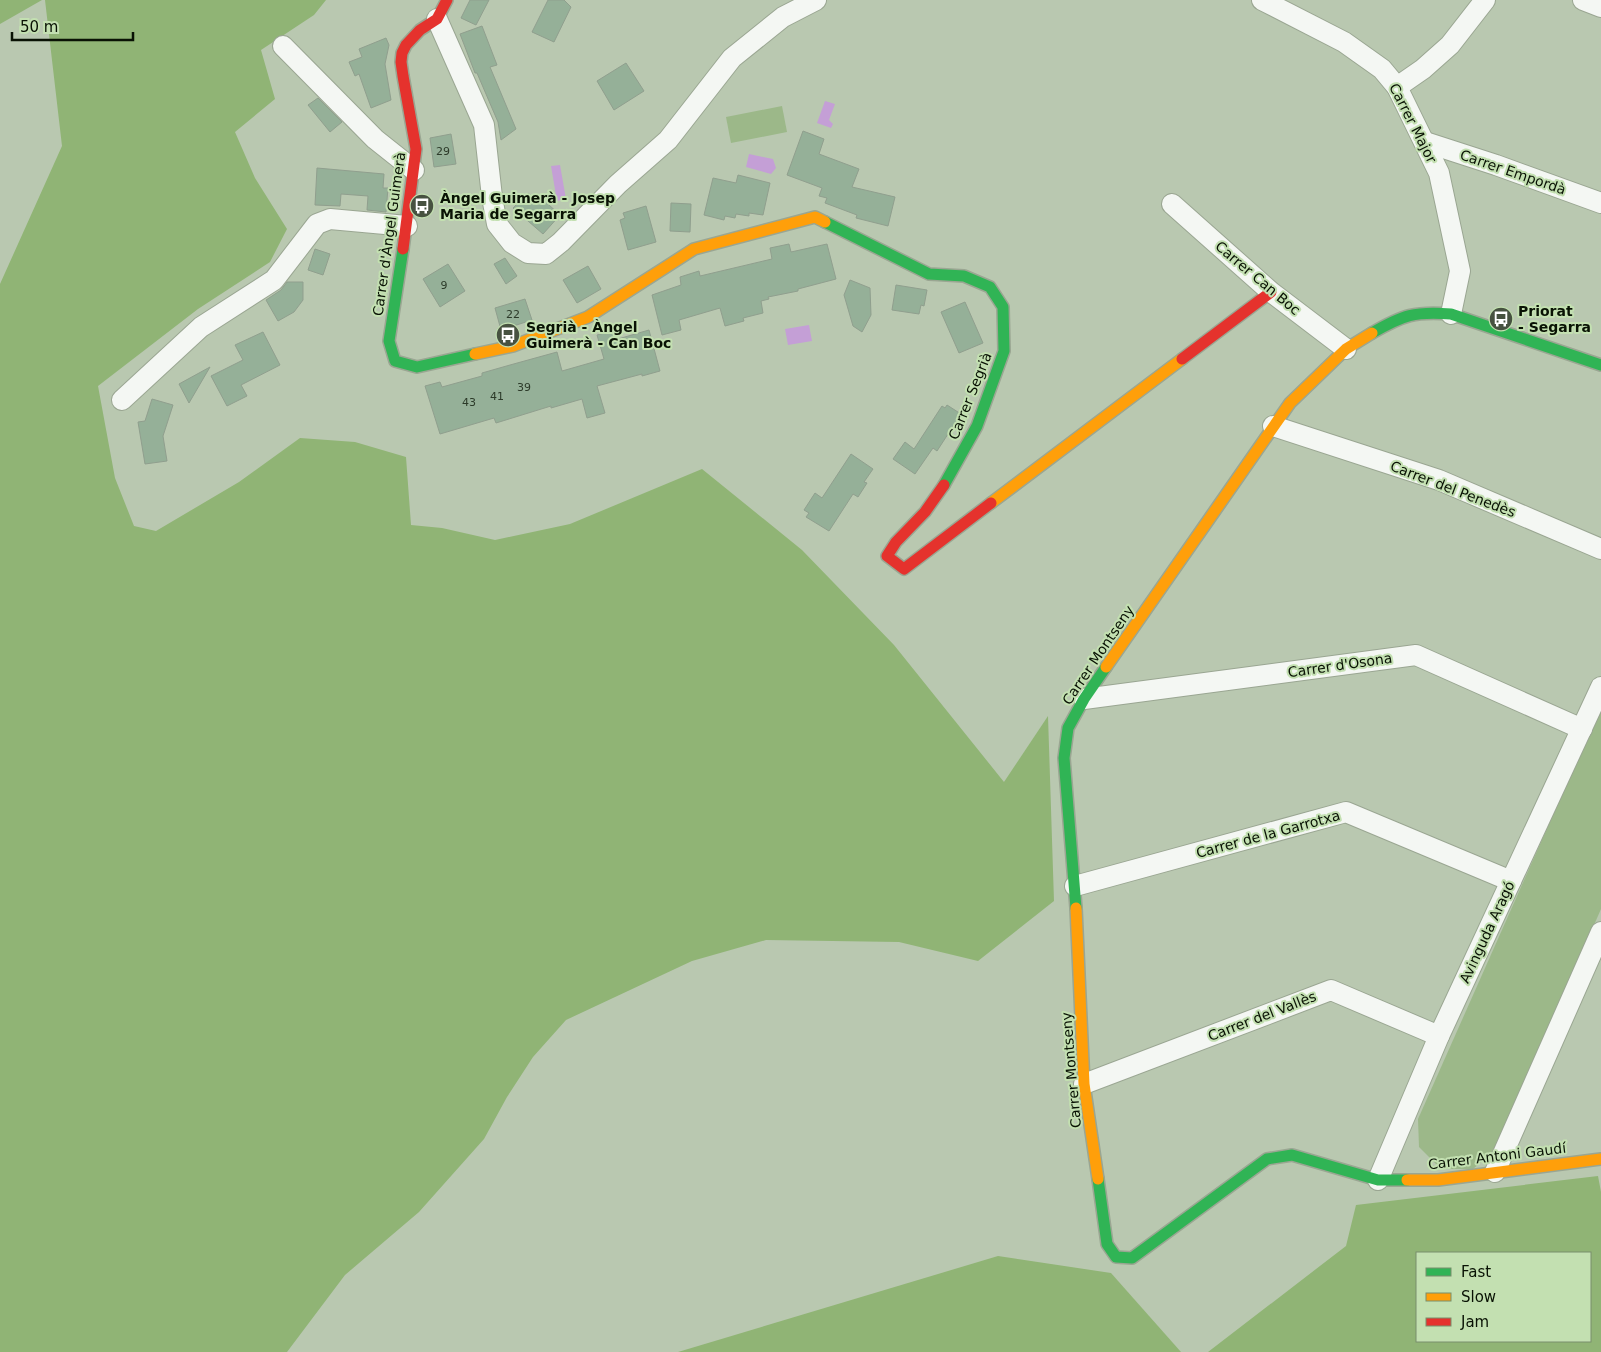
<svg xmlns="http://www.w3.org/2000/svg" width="1601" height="1352" viewBox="0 0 1601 1352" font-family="'DejaVu Sans',sans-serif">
<rect width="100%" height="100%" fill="#b9c8b0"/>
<g fill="#9cb889">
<path d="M782,106L787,132L731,143L726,117Z"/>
<path d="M1601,707V909L1496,1150L1473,1169H1441L1419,1147L1418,1119Z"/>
</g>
<g fill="#90b475" fill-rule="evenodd">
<path d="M0,0H42L0,24Z"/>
<path d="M45,0H326L314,15L261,50L275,99L235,132L255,178L287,229L270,262L198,309L98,386L115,478L134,526L156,531L239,482L300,438L355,442L406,457L411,525L442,528L495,540L570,524L702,469L802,550L894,645L1004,782L1048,716L1054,901L978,961L899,942L766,940L692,961L566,1020L533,1057L507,1097L484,1139L419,1212L345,1275L287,1352H0V284L62,146Z"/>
<path d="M1598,1176L1601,1192V1352H1208L1346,1246L1356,1205ZM1417,1253H1590V1341H1417Z"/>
<path d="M998,1256L1111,1273L1181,1352H678Z"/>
</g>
<g fill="#c49fd6">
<path d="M825,101L835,104L829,120L833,124L831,128L817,123Z"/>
<path d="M749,154L773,159L776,168L771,174L746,167Z"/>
<path d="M560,165L566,199L557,201L551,166Z"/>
<path d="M809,325L812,341L788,345L785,329Z"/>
</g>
<g fill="#95b098" stroke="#909f8e">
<path d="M470,0H489L476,25L461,18Z"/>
<path d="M548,0H564L571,7L554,42L532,32Z"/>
<path d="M482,26L497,65L490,67L516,129L501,140L498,122L477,73H475L460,34Z"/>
<path d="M386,38L389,45L385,64L391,100L371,108L359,74L355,76L349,62L362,57L359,49Z"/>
<path d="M626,63L644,91L614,110L597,81Z"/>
<path d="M318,98L342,122L330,132L308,105Z"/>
<path d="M803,131L824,139L819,154L859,169L852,187L895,197L888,226L856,218L857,215L825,203L827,198L819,196L822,188L787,175Z"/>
<path d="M451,134L456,164L434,167L430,138Z"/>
<path d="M317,168L384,174L383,188H388L386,212L367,210L368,196L341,194L340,206L315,205Z"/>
<path d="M738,175L770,183L763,215L749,213V216L736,214L735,218L725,216L724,220L704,215L713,178L736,183Z"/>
<path d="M528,193L534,198L537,194L560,215L543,234L513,208Z"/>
<path d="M671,203L691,204L690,232L670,231Z"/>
<path d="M646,206L656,242L628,250L620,220L625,218L623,213Z"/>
<path d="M789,244L791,252L827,244L836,279L798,289V291L768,297L769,299L761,301L763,313L743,318L744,321L725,326L720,308L679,320L681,330L662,335L652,295L681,285L680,277L699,271L700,276L772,259L770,248Z"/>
<path d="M315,249L330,254L323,275L308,270Z"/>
<path d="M505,258L517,276L506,284L494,264Z"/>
<path d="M448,264L465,291L440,307L423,279Z"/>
<path d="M588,266L601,289L577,303L563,280Z"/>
<path d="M850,280L870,288L871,315L862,332L853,326L844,295Z"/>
<path d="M287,282H303V300L294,312L278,321L266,300L281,290Z"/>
<path d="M896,285L927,290L924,306L921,305L919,314L892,310Z"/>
<path d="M525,299L532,320L501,330L495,308Z"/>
<path d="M965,302L983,343L959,353L941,312Z"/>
<path d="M615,330L618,339L649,330L660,371L642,376V374L597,386L605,413L587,418L582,399L551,408V406L496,423L494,418L440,434L425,386L440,382L442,387L482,376V373L510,365L557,352L562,371L604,359L597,335Z"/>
<path d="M263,332L280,365L241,385L247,396L227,406L211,376L243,360L235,345Z"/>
<path d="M210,367L189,403L179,384Z"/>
<path d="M152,399L173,405L163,436L167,461L145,464L138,422L145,421Z"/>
<path d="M947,405L961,414L937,451L933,448L915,474L893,459L905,442L914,449L942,406L945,408Z"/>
<path d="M851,454L873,469L864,482L867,483L858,497L853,494L829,531L806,517L809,513L804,510L815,493L822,498Z"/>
</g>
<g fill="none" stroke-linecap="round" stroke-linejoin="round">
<g stroke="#9aa692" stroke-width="22">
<g id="street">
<path d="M1262,0L1344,42L1382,69L1397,87L1439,173L1460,271L1451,314"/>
<path d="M1583,0L1601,7"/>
<path d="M437,19L484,125L492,197L497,224L512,243L528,253L546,254L561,242L618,184L668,140L732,58L783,17L816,0"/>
<path d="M283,46L375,139L414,170"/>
<path d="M1397,87L1423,69L1450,45L1485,0"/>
<path d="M1425,142L1496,165L1601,203"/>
<path d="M1172,204L1271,292L1346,349"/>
<path d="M122,400L201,327L274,280L317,224L330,219L407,226"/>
<path d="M1273,426L1439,480L1601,549"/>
<path d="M1084,699L1416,655L1582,729"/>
<path d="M1075,886L1346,812L1511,881"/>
<path d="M1084,1084L1331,990L1439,1036"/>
<path d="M1495,1172L1601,932"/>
<path d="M1378,1180L1439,1036L1601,687"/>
</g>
</g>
<g stroke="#9aa692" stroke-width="14">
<g id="fast">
<path d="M825,222L929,274L964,276L990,287L1003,307L1004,351L977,426L944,485"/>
<path d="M403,249L389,341L395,361L417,367L475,354"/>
<path d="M1372,333C1403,315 1415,311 1451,314L1601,365"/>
<path d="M1076,908L1064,758L1068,728L1084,699L1106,667"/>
<path d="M1098,1179L1107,1244L1116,1257L1132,1258L1267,1159L1292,1155L1378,1180H1407"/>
</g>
</g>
<g stroke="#9aa692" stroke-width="14">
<g id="slow">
<path d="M475,354L513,346L588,317L694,249L815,217L825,222"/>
<path d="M991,503L1182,359"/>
<path d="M1106,667L1290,403L1346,349L1372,333"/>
<path d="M1076,908L1084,1084L1098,1179"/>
<path d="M1407,1180H1438L1601,1159"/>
</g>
</g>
<g stroke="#9aa692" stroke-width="14">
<g id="jam">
<path d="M403,249L416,149L403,76L401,62L402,53L406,45L420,30L437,19L447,0"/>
<path d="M1182,359L1271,292"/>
<path d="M944,485L925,512L896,542L887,556L904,569L991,503"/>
</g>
</g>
<use href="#street" stroke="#f4f7f3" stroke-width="20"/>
<use href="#fast" stroke="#30b455" stroke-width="11"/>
<use href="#slow" stroke="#ff9f0a" stroke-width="11"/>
<use href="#jam" stroke="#e5322d" stroke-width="11"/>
</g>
<defs>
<g id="bus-disc" transform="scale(1.25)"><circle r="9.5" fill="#475240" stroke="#c3e0b1"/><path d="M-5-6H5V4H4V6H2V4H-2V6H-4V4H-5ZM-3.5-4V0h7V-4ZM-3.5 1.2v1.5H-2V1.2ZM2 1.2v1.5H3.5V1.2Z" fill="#fff"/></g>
</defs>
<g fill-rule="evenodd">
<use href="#bus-disc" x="422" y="206"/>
<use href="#bus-disc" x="1501" y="319"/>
<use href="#bus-disc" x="508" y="335"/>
</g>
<g text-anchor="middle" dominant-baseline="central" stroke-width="4" stroke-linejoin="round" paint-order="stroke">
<g font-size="11" fill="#2c3a29">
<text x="443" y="151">29</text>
<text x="444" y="285">9</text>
<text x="513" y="314">22</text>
<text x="524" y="387">39</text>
<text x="497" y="396">41</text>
<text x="469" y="402">43</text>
</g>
<g font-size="14" fill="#091204" stroke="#c3e0b1">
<text transform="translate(1413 123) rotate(63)">Carrer Major</text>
<text transform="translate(1513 172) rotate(19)">Carrer Empordà</text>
<text transform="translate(389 234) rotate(-82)">Carrer d'Àngel Guimerà</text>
<text transform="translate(1258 278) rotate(40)">Carrer Can Boc</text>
<text transform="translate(970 396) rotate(-68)">Carrer Segrià</text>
<text transform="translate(1453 489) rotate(21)">Carrer del Penedès</text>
<text transform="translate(1098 655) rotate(-56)">Carrer Montseny</text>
<text transform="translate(1340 665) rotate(-8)">Carrer d'Osona</text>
<text transform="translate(1268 834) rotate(-15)">Carrer de la Garrotxa</text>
<text transform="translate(1487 932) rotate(-65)">Avinguda Aragó</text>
<text transform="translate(1262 1016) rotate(-21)">Carrer del Vallès</text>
<text transform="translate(1071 1070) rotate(-95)">Carrer Montseny</text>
<text transform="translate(1497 1156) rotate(-7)">Carrer Antoni Gaudí</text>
</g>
<g font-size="14" font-weight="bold" fill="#091204" stroke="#c3e0b1" text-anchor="start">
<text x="440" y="198">Àngel Guimerà - Josep<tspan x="440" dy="16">Maria de Segarra</tspan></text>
<text x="1518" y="311">Priorat<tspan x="1518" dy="16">- Segarra</tspan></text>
<text x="526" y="327">Segrià - Àngel<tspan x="526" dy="16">Guimerà - Can Boc</tspan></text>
</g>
</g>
<rect x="1416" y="1252" width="175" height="90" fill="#c3e0b1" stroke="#798e6c"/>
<rect x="1426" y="1268" width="25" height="8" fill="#30b455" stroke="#798e6c"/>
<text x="1461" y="1277" font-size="15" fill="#091204">Fast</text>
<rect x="1426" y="1293" width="25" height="8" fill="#ff9f0a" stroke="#798e6c"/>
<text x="1461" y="1302" font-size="15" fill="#091204">Slow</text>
<rect x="1426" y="1318" width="25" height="8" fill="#e5322d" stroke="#798e6c"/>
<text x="1461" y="1327" font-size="15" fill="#091204">Jam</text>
<path d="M12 32v8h121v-8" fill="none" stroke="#091204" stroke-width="2.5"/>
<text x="20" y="32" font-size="15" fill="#091204" stroke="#c3e0b1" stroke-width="4" paint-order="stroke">50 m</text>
</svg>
